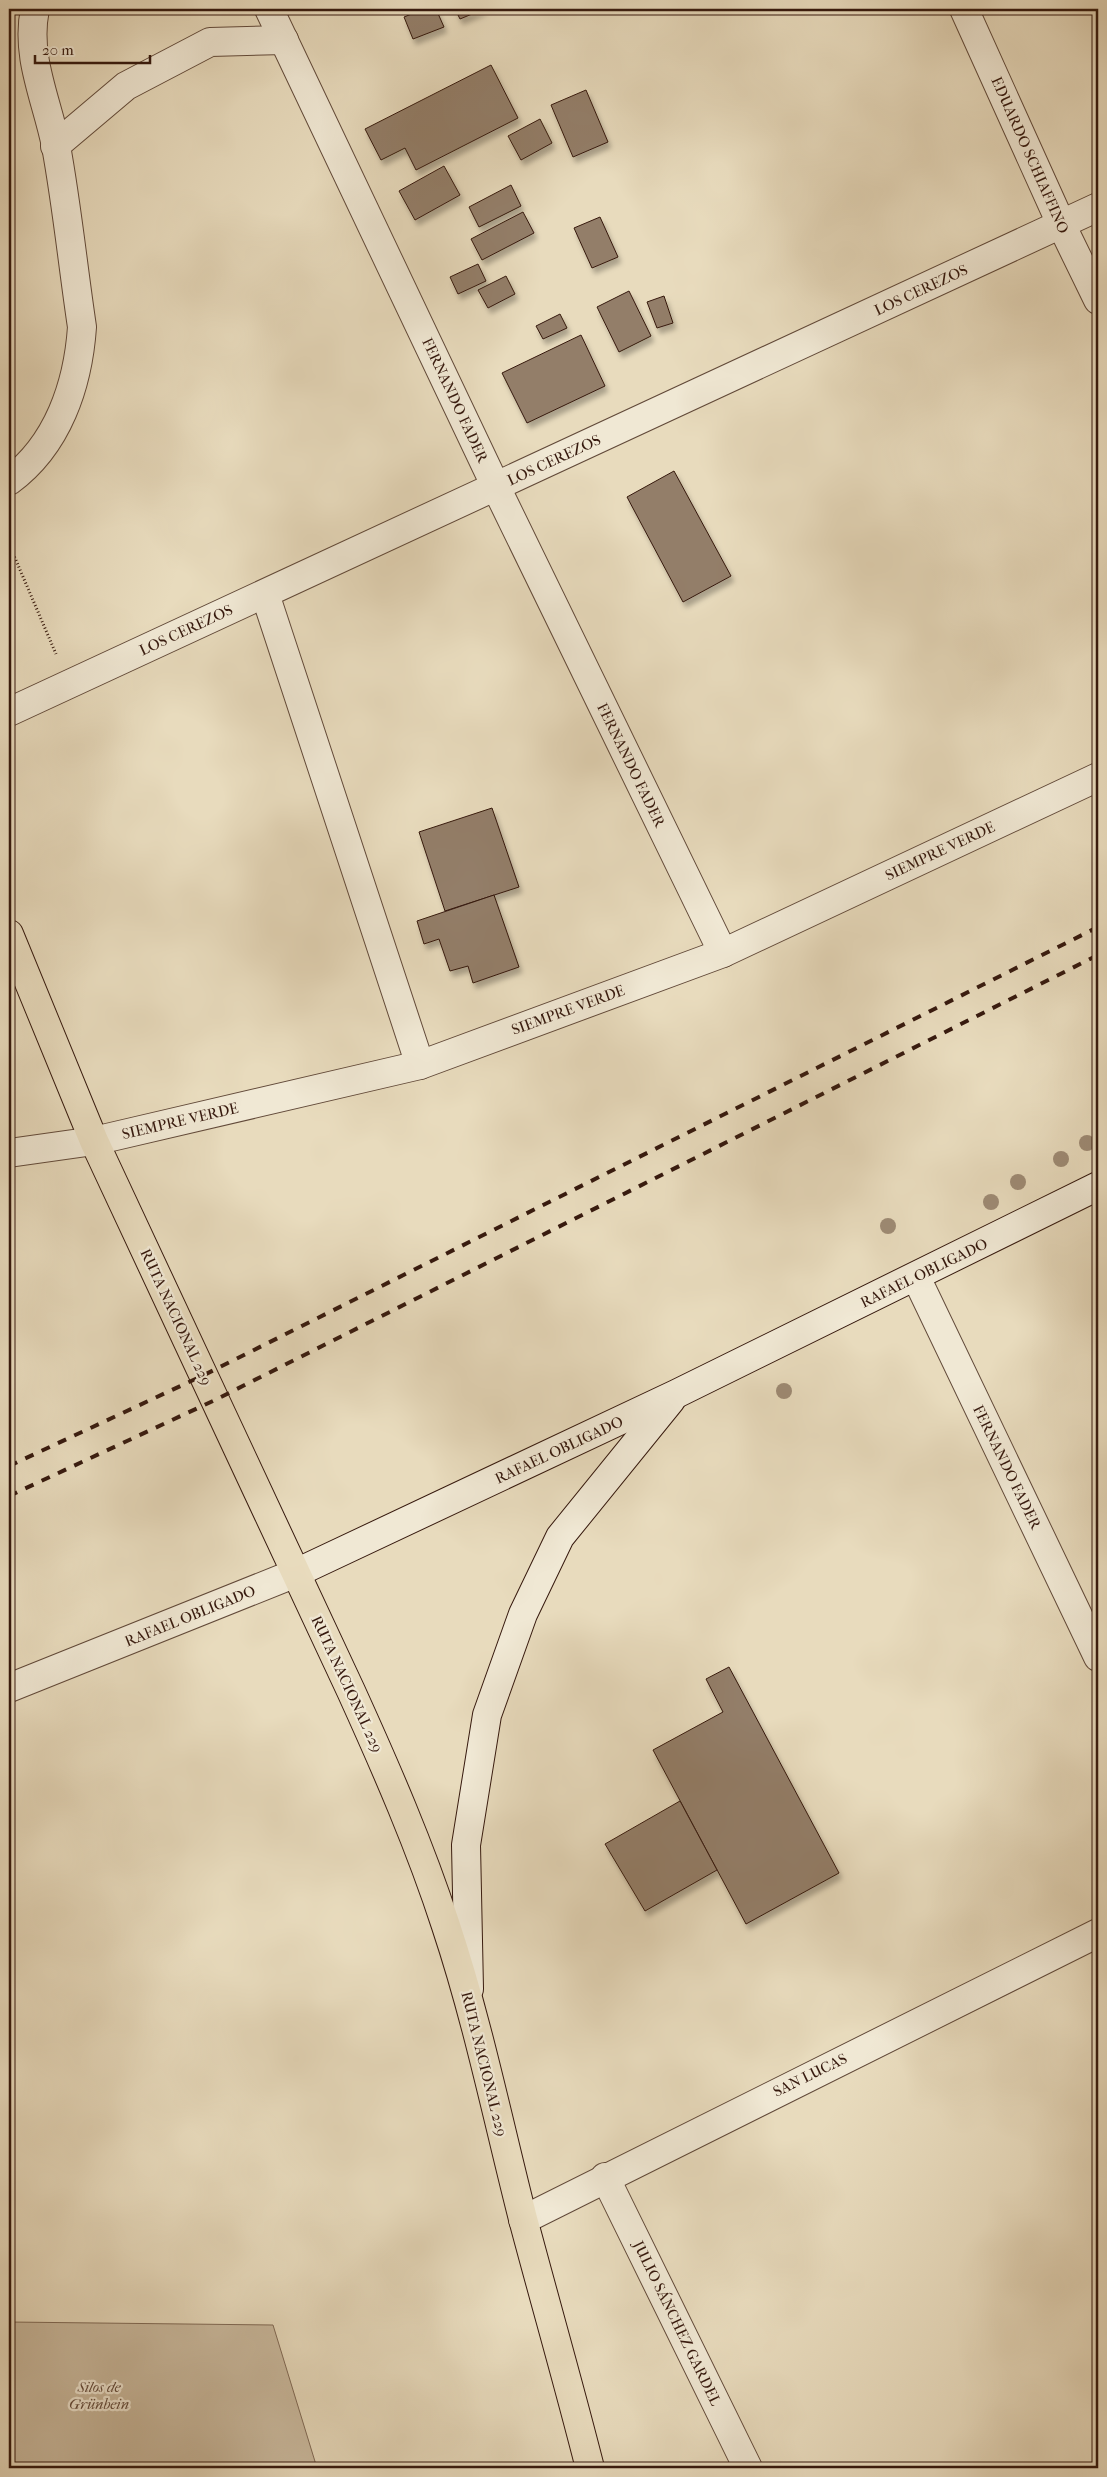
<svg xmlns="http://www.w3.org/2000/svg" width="1107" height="2477" viewBox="0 0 1107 2477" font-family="'IM FELL French Canon',serif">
<defs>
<filter id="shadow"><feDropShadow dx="3" dy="5.5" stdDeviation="2.5" flood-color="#0004"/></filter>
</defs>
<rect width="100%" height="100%" fill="#e8dbbd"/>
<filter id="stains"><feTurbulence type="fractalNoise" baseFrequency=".004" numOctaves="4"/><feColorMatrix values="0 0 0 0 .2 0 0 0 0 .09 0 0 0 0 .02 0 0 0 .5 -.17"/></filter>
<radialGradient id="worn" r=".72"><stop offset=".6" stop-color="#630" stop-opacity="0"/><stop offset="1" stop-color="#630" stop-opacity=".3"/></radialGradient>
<path fill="#caba9f" stroke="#806a56" d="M9,2322L273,2325L317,2468H9Z"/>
<g fill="#937e69" stroke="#36190e" filter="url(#shadow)">
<path d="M424,9H436L444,27L413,39L404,17Z"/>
<path d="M455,9H484L460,19Z"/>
<path d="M491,65L518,118L416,170L405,148L381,160L365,129Z"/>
<path d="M586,90L608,142L573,157L551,105Z"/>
<path d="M540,119L552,143L521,160L508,136Z"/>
<path d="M444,166L460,195L415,220L399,191Z"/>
<path d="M511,185L521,206L479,227L469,207Z"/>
<path d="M523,212L534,233L482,260L471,239Z"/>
<path d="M600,217L618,257L592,268L574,228Z"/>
<path d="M478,264L486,281L458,294L450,277Z"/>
<path d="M506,276L515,294L488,308L478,290Z"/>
<path d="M629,291L651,336L619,352L597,307Z"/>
<path d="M664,296L673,323L657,328L647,302Z"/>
<path d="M560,314L567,328L543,339L536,326Z"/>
<path d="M581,335L605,386L527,423L502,373Z"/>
<path d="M674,471L731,576L683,602L627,497Z"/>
<path d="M492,808L519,887L445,911L419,832Z"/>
<path d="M494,895L519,967L473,983L468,966L450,971L439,939L424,944L417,921Z"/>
<path d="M729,1667L839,1873L746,1924L653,1750L723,1712L706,1679Z"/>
<path d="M680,1801L717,1870L645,1911L605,1844Z"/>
</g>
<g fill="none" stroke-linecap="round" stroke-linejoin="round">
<g stroke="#624a3a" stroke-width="30">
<g id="street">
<path d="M269,9L496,487L723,953"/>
<path d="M964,9L1062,226L1098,300"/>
<path d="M55,146L126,86L210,42L284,40"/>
<path d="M9,481C58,445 78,385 82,327C73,267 67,206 56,146C47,100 25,57 35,9"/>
<path d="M265,594L420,1065"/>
<path d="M9,712L1098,207"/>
<path d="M9,1153L94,1141L420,1065L723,953L1098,777"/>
<path d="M916,1277L1098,1657"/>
<path d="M9,1688L296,1573"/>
<path d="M605,2177L748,2468"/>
<path d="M523,2220L1098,1933"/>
</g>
</g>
<g stroke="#36190e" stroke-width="30">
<g id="secondary">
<path d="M296,1573L676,1394L1098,1186"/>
<path d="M469,1989L466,1845L487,1715L523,1614L560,1537L671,1400"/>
</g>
</g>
<g stroke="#36190e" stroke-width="30">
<path id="highway" d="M9,934L94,1141L351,1691C386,1768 420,1846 446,1926C478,2022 498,2121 523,2219C545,2302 569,2385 590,2468"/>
</g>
<path stroke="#36190e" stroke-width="3" stroke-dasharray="1 2.5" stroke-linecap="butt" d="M9,544L56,654"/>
<use href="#street" stroke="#f0e8d4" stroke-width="28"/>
<use href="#secondary" stroke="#f0e8d4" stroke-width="28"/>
<use href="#highway" stroke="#e8dbbd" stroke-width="28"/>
<g stroke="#36190e" stroke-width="4" stroke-dasharray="9 9" stroke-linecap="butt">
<path d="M9,1466L204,1375L1098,927"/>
<path d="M9,1496L215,1400L1098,955"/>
</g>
</g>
<g fill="#9e8b75">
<circle cx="1087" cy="1143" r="8"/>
<circle cx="1061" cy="1159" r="8"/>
<circle cx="1018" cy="1182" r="8"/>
<circle cx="991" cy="1202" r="8"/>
<circle cx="888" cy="1226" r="8"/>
<circle cx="784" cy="1391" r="8"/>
</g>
<g text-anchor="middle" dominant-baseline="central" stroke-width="4.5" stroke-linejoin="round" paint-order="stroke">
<g font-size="15" fill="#36190e" stroke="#f0e8d4">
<text transform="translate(1030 155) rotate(66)">EDUARDO SCHIAFFINO</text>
<text transform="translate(921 290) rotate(-25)">LOS CEREZOS</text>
<text transform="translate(455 400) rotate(65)">FERNANDO FADER</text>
<text transform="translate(554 460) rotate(-25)">LOS CEREZOS</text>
<text transform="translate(186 630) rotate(-25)">LOS CEREZOS</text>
<text transform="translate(631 765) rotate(64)">FERNANDO FADER</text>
<text transform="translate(940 851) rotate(-25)">SIEMPRE VERDE</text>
<text transform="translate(568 1010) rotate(-20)">SIEMPRE VERDE</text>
<text transform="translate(180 1121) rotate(-13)">SIEMPRE VERDE</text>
<text transform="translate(924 1273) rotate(-26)">RAFAEL OBLIGADO</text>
<text transform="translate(176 1317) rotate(65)">RUTA NACIONAL 229</text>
<text transform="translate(559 1450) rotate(-25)">RAFAEL OBLIGADO</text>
<text transform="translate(1007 1467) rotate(64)">FERNANDO FADER</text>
<text transform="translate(190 1616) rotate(-22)">RAFAEL OBLIGADO</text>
<text transform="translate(347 1684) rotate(65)">RUTA NACIONAL 229</text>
<text transform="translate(484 2064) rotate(76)">RUTA NACIONAL 229</text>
<text transform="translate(810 2075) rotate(-26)">SAN LUCAS</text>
<text transform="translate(677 2323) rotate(64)">JULIO SÁNCHEZ GARDEL</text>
</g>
<g font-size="15" font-style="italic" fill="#62493a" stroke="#f0e8d4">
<text x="99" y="2387">Silos de<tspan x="99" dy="17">Grünbein</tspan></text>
</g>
</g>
<rect width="1107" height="2477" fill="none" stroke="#e8dbbd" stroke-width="30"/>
<rect x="10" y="10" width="1087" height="2457" fill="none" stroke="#36190e" stroke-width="2.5"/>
<rect x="15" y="15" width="1077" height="2447" fill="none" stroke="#36190e"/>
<path d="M35 55v8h115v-8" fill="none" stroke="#36190e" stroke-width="2.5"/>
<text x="42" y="55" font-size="15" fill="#36190e" stroke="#f0e8d4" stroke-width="4" paint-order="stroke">20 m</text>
<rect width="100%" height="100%" filter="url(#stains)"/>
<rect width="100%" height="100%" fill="url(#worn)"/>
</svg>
